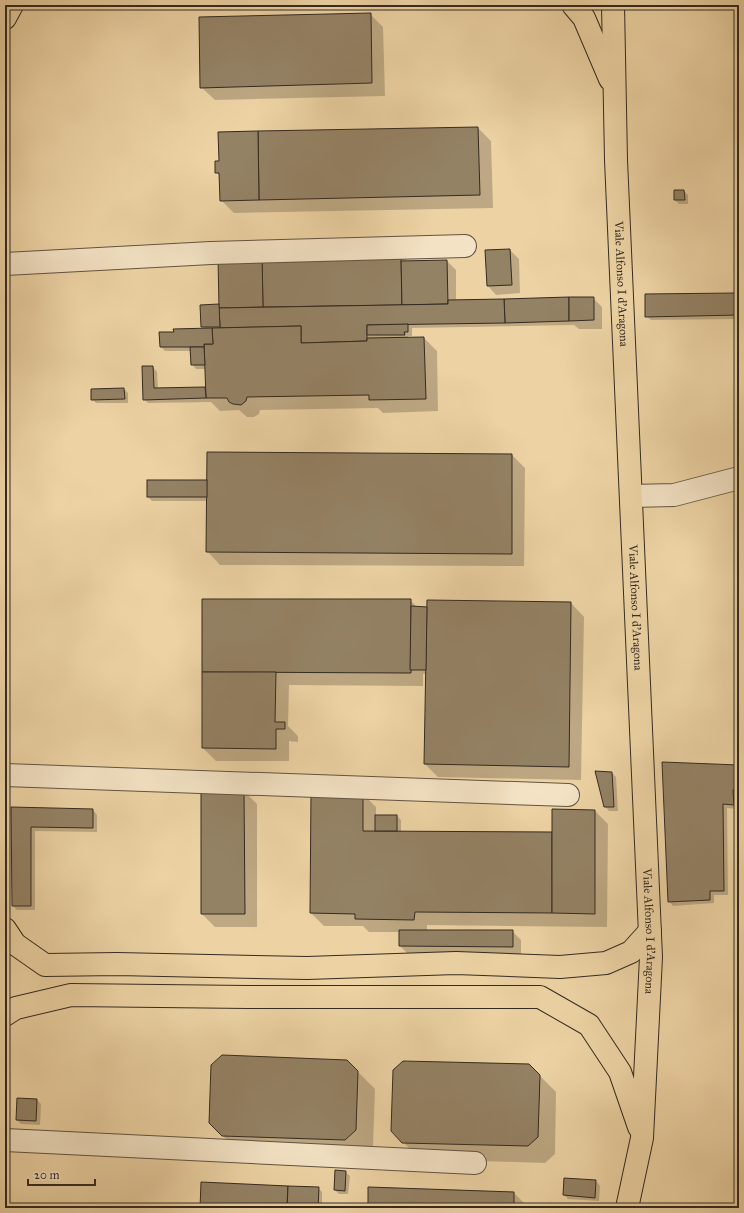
<svg xmlns="http://www.w3.org/2000/svg" width="744" height="1213" viewBox="0 0 744 1213" font-family="'IM FELL Great Primer',serif">
<rect width="100%" height="100%" fill="#edd3a4"/>
<filter id="stains"><feTurbulence type="fractalNoise" baseFrequency=".005" numOctaves="4"/><feColorMatrix values="0 0 0 0 .2 0 0 0 0 .09 0 0 0 0 .02 0 0 0 .5 -.17"/></filter>
<radialGradient id="worn" r=".72"><stop offset=".6" stop-color="#630" stop-opacity="0"/><stop offset="1" stop-color="#630" stop-opacity=".3"/></radialGradient>
<g fill="#0003">
<path d="M370,14L383,27L385,96L215,100L201,87Z"/>
<path d="M478,128L491,141L493,208L234,213L221,200L220,176L216,172L220,162L219,133Z"/>
<path d="M684,191L688,195V204H679L675,200Z"/>
<path d="M510,250L519,259L520,293L496,295L488,286Z"/>
<path d="M400,254L408,262L447,261L456,270V300L593,298L602,307V329H579L574,325L412,328V336H408L409,338H424L437,351L438,411L383,413L378,408L260,410L259,414L254,417H247L239,410L220,411L211,402L148,403L144,399L153,367L157,372L158,389L206,387V369H196L192,364L191,351H165L161,347L160,333L205,329L202,326L220,306Z"/>
<path d="M739,269V319L651,320L646,316L736,294Z"/>
<path d="M124,389L128,393V403H96L92,399Z"/>
<path d="M512,455L525,468L524,566L220,565L207,551L208,501H152L148,497L208,483Z"/>
<path d="M203,600H410L417,607L571,603L584,617L581,780L438,777L425,764L427,674H423V686L289,685L288,726L298,736V742L289,741V761H216L203,748Z"/>
<path d="M739,766V794H737L738,809L727,808L728,895H714V903L673,906L669,901Z"/>
<path d="M612,773L616,777L618,811H609L605,806Z"/>
<path d="M244,791L257,804V927H215L202,914Z"/>
<path d="M363,794L376,807V816H397L401,820V832L553,833L595,811L608,824L607,927L427,925V931H512L521,940V955H409L400,946V932H369L363,926H324L311,913Z"/>
<path d="M12,808L93,810L97,815V832L35,831V910H17L13,906Z"/>
<path d="M347,1061L375,1089L373,1147L240,1153L210,1123Z"/>
<path d="M539,1075L556,1092L555,1154L545,1163L420,1159L392,1131Z"/>
<path d="M37,1100L41,1104L40,1125L21,1124L17,1120Z"/>
<path d="M345,1172L350,1176L348,1194H339L335,1190Z"/>
<path d="M596,1181L600,1186L599,1201L568,1199L564,1195Z"/>
<path d="M318,1188L322,1192V1208H201Z"/>
<path d="M369,1188L514,1193L527,1206V1208H369Z"/>
</g>
<g fill="#948265" stroke="#342a21">
<path d="M371,13L372,83L200,88L199,17Z"/>
<path d="M478,127L480,195L259,200L258,131Z"/>
<path d="M258,131L259,200L220,201L219,173H215V161H219L218,132Z"/>
<path d="M674,190H684L685,200H674Z"/>
<path d="M510,249L512,285L487,286L485,250Z"/>
<path d="M401,253L402,305L263,307L262,255Z"/>
<path d="M262,255L263,307L219,308L218,257Z"/>
<path d="M447,260L448,304L402,305L401,261Z"/>
<path d="M735,268H739V315L645,317V294L735,293Z"/>
<path d="M569,297V321L505,323L504,299Z"/>
<path d="M569,297H594V320L569,321Z"/>
<path d="M504,299L505,323L367,325V341L301,343V326L220,328V327L219,308L448,304V300Z"/>
<path d="M219,304L220,327H201L200,305Z"/>
<path d="M408,324V332H404L405,335H367V325Z"/>
<path d="M301,326V343L367,341V338L424,337L426,399L369,400V395L247,397L246,401L241,405L233,404L229,402L227,398H206L204,344H213L212,328Z"/>
<path d="M212,328L213,344H204V347H160L159,332H174L173,329Z"/>
<path d="M190,347H204L205,365H191Z"/>
<path d="M142,366H153L154,388L205,387L206,398L143,400Z"/>
<path d="M124,388L125,399L91,400V389Z"/>
<path d="M207,452L512,454V554L206,552Z"/>
<rect x="147" y="480" width="60" height="17"/>
<path d="M202,599H411V673L202,672Z"/>
<path d="M427,600L571,602L569,767L424,764Z"/>
<path d="M411,606L427,607L426,670H410Z"/>
<path d="M202,672H276L275,722H285V729H276V749L202,748Z"/>
<path d="M662,762L739,765V790H733L734,805L723,804L724,891H710V900L668,902Z"/>
<path d="M595,771L612,772L614,807H604Z"/>
<path d="M201,790H244L245,914H201Z"/>
<path d="M311,793H363V831L552,832V913L415,912L414,920L355,919V914L310,913Z"/>
<path d="M11,807L93,809V828L31,827V906H12Z"/>
<path d="M552,809L595,810V914L552,913Z"/>
<rect x="375" y="815" width="22" height="16"/>
<path d="M399,930H513V947L399,946Z"/>
<path d="M222,1055L347,1060L358,1071L356,1130L345,1140L222,1136L209,1123L211,1065Z"/>
<path d="M403,1061L529,1064L540,1075L538,1137L528,1146L402,1143L391,1131L393,1070Z"/>
<path d="M17,1098L37,1099L36,1121L16,1120Z"/>
<path d="M335,1170L346,1171L345,1191L334,1190Z"/>
<path d="M564,1178L596,1180L595,1198L563,1195Z"/>
<path d="M201,1182L288,1186L287,1208H200Z"/>
<path d="M288,1186L319,1187L318,1208H287Z"/>
<path d="M368,1187L514,1192V1208H368Z"/>
</g>
<g fill="none" stroke-linecap="round" stroke-linejoin="round">
<g stroke="#625442" stroke-width="24">
<g id="minor">
<path d="M5,264L211,253L465,246"/>
<path d="M631,496L674,495L739,478"/>
<path d="M5,775L568,795"/>
<path d="M5,1140L475,1163"/>
</g>
</g>
<g stroke="#342a21" stroke-width="24">
<g id="major">
<path d="M573,5L584,18L610,79"/>
<path id="s1" d="M613,5L616,160L651,957L642,1138L627,1208"/>
<path d="M5,18L12,5"/>
<path d="M5,929L15,944L45,965L117,964L307,968L456,963L560,967L606,963L631,952L650,931"/>
<path d="M5,1015L16,1008L71,995L248,997H540L589,1025L620,1072L639,1127"/>
</g>
</g>
<use href="#minor" stroke="#f3e2c4" stroke-width="22"/>
<use href="#major" stroke="#edd3a4" stroke-width="22"/>
</g>
<g text-anchor="middle" dominant-baseline="central" stroke-width="3.5" stroke-linejoin="round" paint-order="stroke">
<g font-size="12" fill="#342a21" stroke="#f3e2c4">
<text stroke="none"><textPath href="#s1" startOffset="279">Viale Alfonso I d'Aragona</textPath></text>
<text stroke="none"><textPath href="#s1" startOffset="603">Viale Alfonso I d'Aragona</textPath></text>
<text stroke="none"><textPath href="#s1" startOffset="927">Viale Alfonso I d'Aragona</textPath></text>
</g>
</g>
<rect width="744" height="1213" fill="none" stroke="#edd3a4" stroke-width="20"/>
<rect x="6" y="6" width="732" height="1201" fill="none" stroke="#342a21" stroke-width="2"/>
<rect x="10" y="10" width="724" height="1193" fill="none" stroke="#342a21"/>
<path d="M28 1179v6h67v-6" fill="none" stroke="#342a21" stroke-width="2"/>
<text x="34" y="1179" font-size="12" fill="#342a21" stroke="#f3e2c4" stroke-width="3" paint-order="stroke">20 m</text>
<rect width="100%" height="100%" filter="url(#stains)"/>
<rect width="100%" height="100%" fill="url(#worn)"/>
</svg>
